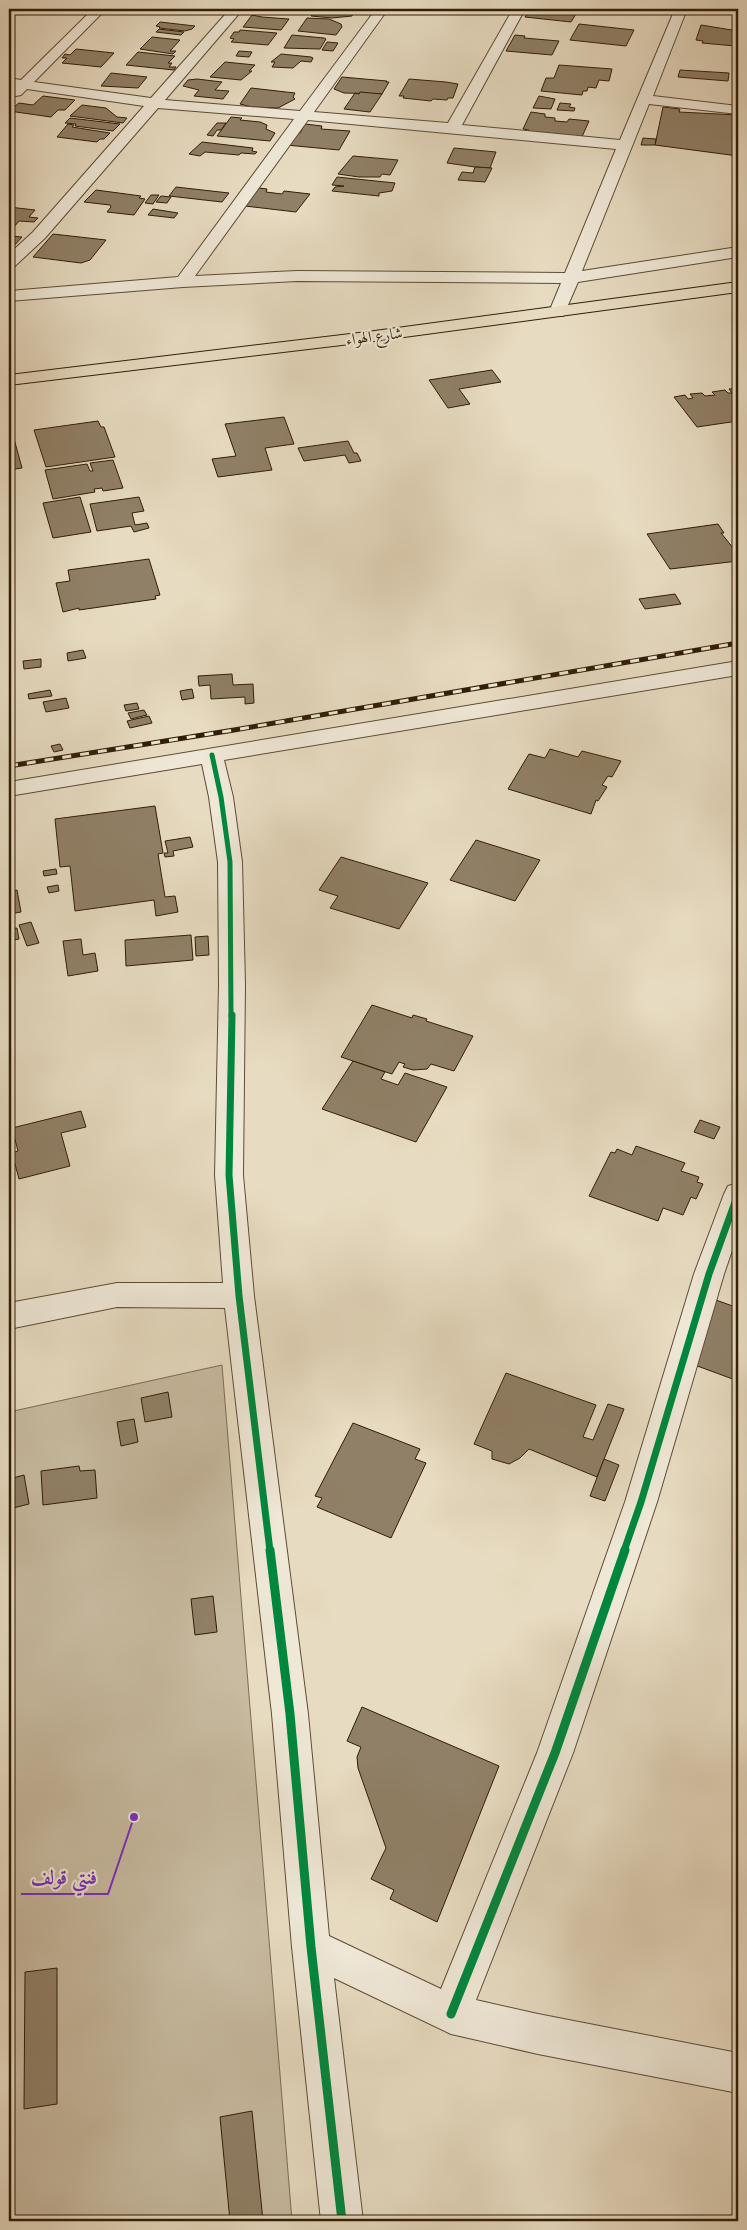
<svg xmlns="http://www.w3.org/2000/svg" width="747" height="2230" viewBox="0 0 747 2230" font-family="'EB Garamond',Amiri,serif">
<rect width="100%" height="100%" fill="#e7dbc1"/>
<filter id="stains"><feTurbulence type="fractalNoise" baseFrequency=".004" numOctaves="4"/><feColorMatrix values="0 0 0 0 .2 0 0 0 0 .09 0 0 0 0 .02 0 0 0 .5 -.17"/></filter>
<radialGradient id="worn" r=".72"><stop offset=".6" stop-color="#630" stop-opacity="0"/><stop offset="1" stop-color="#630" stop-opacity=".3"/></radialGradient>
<path fill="#c8bba1" stroke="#7c6c54" d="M222,1365L292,2221H9V1412Z"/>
<g fill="#908067" stroke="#311d06">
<path d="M310,9H354L352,16L332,18L311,16L315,12H308Z"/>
<path d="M397,9H437L435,12Z"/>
<path d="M537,9H579L571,22L525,17L530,10L536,11Z"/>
<path d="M252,15L262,17L289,19L281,30L243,27Z"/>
<path d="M307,18L329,19L341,24L342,27L336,35L298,31Z"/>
<path d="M160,22L195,26L192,29L185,31L159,28L160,27L156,26Z"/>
<path d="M579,24L634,30L626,46L570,40Z"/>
<path d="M701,25L738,31L735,46L702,43L703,41L696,40Z"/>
<path d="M159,29L184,32L181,35L156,32Z"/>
<path d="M240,30L277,33L268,45L231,42L234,39L230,38L234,32H239Z"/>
<path d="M292,35L324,38L326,39L320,49L284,48Z"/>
<path d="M515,35L525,36L524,38L559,41L552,55L506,51Z"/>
<path d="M152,37L180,40L170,51H176L173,54L140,49Z"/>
<path d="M327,42L338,43L333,51L322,50Z"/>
<path d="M76,49L114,53L101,67L62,63L67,58H62L65,54L70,55Z"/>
<path d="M239,51L252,52L249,57L236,56Z"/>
<path d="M138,52L175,56L168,63H172L169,67H176L174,70L126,65Z"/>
<path d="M281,54L311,57L313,58L311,62L301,61L293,68L272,67L275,62H271Z"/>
<path d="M225,62L255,65L249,71H252L241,80L210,77Z"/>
<path d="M559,65L612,69L609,81L599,80L596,88L588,87L587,91H583L582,95L541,91L546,78H554Z"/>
<path d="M680,70L729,73L728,81L678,77Z"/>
<path d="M111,73L147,77L138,88L101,86Z"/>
<path d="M342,77L387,81L386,82H389L382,94L344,93L334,89Z"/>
<path d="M197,79L222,82L215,90L229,91L223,99L194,96L199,90L183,86L188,80Z"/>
<path d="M409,79L446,82L458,84L453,98H448L447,100L433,99L431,101L403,98L404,96H399Z"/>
<path d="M251,88L295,93L293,97L295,99L278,108L252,107L240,104Z"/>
<path d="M360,92L382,94L370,112L344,109L355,93L359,94Z"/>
<path d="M43,96L75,100L65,110H58L51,117L9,111L19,103L33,105Z"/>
<path d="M539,96L555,99L551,109L533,108Z"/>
<path d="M560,103L571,104L569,107L575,108L574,111L557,110Z"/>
<path d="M82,105L106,108L117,117L127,118L123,123L70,116Z"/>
<path d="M663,107L680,109L679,112L738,115V156L655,145Z"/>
<path d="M531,112L545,114V117L555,118V121L567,122L569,119L589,121L581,139L528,134L529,130L523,129Z"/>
<path d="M231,117L242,118L240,120L260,122L267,125L266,129L275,133L270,141L217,136Z"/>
<path d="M70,118L120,124L113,131L75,126L76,124L65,123Z"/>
<path d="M217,123H226L221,130H217L213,136L207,135Z"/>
<path d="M68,124L74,125L72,127L110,133L104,139H100L97,142L57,137Z"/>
<path d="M305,124L322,126L321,129L350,131L339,150L286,145L294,133H300Z"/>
<path d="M643,138L656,139L655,145H641Z"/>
<path d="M202,142L253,148L252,151L257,152L255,154L241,153L239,155L205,152L200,156L189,154Z"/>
<path d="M454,148L496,152L490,168L475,167L447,163Z"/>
<path d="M353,156L398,160L390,175L382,174L380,177H359L338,174Z"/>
<path d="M475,167L492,168L485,182L458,180L462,172L473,173Z"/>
<path d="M337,177L395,183L392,191L379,193V196L332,191L335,187L344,186L332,185Z"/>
<path d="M176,187L229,193L222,202L169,196Z"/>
<path d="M259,188L267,189L266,192L282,194L284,191L310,194L296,212L245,206Z"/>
<path d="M96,190L141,196L139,198L145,199L134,215L107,212L111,207L110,205L84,202Z"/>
<path d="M151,195H159L153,204L145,203Z"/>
<path d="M161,196L171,197L167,203L156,202Z"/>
<path d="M9,207L35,210L29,217L38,218L34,222L19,221L14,227L9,226Z"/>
<path d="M153,209L178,213L174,218L148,215Z"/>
<path d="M53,234L106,240L90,260L81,263L33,257Z"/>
<path d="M9,236L22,237L11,249L9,248Z"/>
<path d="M492,370L501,382L459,389L470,404L448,408L429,380Z"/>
<path d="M738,388V421L697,427L674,397L685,395L688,399L693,398L690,394L702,393L705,396L715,395L712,392L725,390L728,393H732L729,389Z"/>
<path d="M284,417L294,444L265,448L272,470L218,477L212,459L236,456L225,424Z"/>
<path d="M98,421L101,427H104L115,457L46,467L34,430Z"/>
<path d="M13,435L22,468L9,470V436Z"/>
<path d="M348,441L354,453H357L361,461L349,463L345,455L304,461L298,448Z"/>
<path d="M113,460L123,488L103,491L102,488L94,489L95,492L53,499L45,470L87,464L90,471H93L90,463Z"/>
<path d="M80,497L91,532L53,538L43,503Z"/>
<path d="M139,497L144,511L132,513L135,525L147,523L149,528L134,532L131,526L97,531L90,504Z"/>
<path d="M718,524L724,533H721L738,554V561L670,569L647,534Z"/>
<path d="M149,559L160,595L155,596L156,599L79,610V608L63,612L56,583L70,581L68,570Z"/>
<path d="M675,594L681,604L645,609L639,599Z"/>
<path d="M83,650L86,658L68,661L67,653Z"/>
<path d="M41,659V667L24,669L23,661Z"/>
<path d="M232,674L233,685L253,684L254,703L245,704V697L211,699L210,685L199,686L198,676Z"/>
<path d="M192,689L194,698L182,700L180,691Z"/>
<path d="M50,690L52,696L29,699L28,694Z"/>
<path d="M66,698L69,708L46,712L43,702Z"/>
<path d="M137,703L139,709L126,711L124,705Z"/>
<path d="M144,710L147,715L131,719L128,713Z"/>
<path d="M149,716L152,723L130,728L127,721Z"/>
<path d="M60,744L63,750L54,752L51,746Z"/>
<path d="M550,749L578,757L582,751L621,761L612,777L608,776L602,785L607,787L598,801L596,800L591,814L508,789L529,754L545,758Z"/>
<path d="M155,806L163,853L158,854L165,897L175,896L178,912L156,916L154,900L75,911L70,866L60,867L55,819Z"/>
<path d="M190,837L193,847L173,851L174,856L165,857L164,853H168L165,841Z"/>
<path d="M476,840L540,860L515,901L450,880Z"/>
<path d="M341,857L428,883L399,929L330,908L338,896L319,890Z"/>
<path d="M56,869L57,874L44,876L43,871Z"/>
<path d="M58,885L59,891L49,893L47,887Z"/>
<path d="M17,890L21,912L9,914V892Z"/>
<path d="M31,922L39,943L27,946L19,925Z"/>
<path d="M17,928L19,939L9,941V929Z"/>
<path d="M191,935L193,960L126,966L125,940Z"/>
<path d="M208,936L209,955L196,956L195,937Z"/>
<path d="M81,939L83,955L95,953L98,971L68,976L63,941Z"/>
<path d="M372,1005L412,1018L413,1015L427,1019L426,1021L473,1036L454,1071L431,1064L427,1069L413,1070L403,1067L405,1064L399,1062L392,1074L341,1057Z"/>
<path d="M353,1061L385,1072L381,1079L398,1085L405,1073L447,1087L416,1142L322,1109Z"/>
<path d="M81,1111L86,1127L61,1133L70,1166L19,1179L12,1153L18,1151L12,1128Z"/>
<path d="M700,1120L720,1127L714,1139L694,1132Z"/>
<path d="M636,1146L685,1163L681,1171L699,1177L697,1182L703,1184L696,1199L691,1197L683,1215L663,1208L658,1221L589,1196L611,1152L615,1153L617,1149L632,1155Z"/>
<path d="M716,1300L738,1308V1381L692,1364Z"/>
<path d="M506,1373L596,1405L583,1437L593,1440L608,1404L624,1409L597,1477L529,1449L520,1458L509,1464L492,1459V1451L474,1444Z"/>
<path d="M168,1392L172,1417L145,1422L141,1398Z"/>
<path d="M134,1419L138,1442L121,1446L117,1422Z"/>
<path d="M353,1423L420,1449L415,1459L426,1463L391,1538L317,1507L322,1498L315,1496Z"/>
<path d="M604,1459L619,1465L605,1501L590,1496Z"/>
<path d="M79,1466L80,1471L95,1470L97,1498L43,1505L41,1471Z"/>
<path d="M24,1475L29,1504L9,1509V1479Z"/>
<path d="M213,1596L217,1632L195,1635L191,1599Z"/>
<path d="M362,1707L499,1766L437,1922L390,1899L394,1890L371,1879L386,1848L358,1768L357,1757L361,1747L347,1741Z"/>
<path d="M57,1968V2104L24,2109L25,1972Z"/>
<path d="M252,2111L263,2221H230L220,2117Z"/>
</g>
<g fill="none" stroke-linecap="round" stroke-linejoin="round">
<g stroke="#5e4c35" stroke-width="2">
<g id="minor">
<path d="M93,9H106L34,82L151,98L230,9H243L165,100L300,111L376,9H388L314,112L448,123L513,9H525L462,125L620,140L675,9H687L653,96L738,106V114L649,104L582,271L738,247V257L578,282L565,312L563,316H551L549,312L561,283L297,281L183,287L9,301V291L178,277L294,119L158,108L45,238L15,266L9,268V254L33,232L144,106L27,89L21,95L16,96L9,92L13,87L9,86V78L21,80ZM308,120L616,149L565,273L297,271L195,276Z"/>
<path d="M738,661V675L224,760L233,797L242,862L245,984L243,1175L254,1296L308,1714L329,1936L441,1989L537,1753L625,1502L694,1274L724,1194L728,1186L738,1183V1233L724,1274L657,1502L573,1753L476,2000L538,2014L738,2053V2093L538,2054L451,2034L334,1978L363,2221H321L292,1947L272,1714L225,1308L117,1307L9,1329V1303L117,1283H223L215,1175L219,984L218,862L209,797L202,764L9,796V782Z"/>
</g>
</g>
<g stroke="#311d06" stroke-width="2">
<path id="major" d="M738,282V292L367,342L9,385V375L367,332Z"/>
</g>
<use href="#minor" fill="#efe8d7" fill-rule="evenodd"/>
<use href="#major" fill="#e7dbc1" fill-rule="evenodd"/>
<g stroke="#311d06" stroke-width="5">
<path id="rail" d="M9,766L234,730L738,643"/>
</g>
<use href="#rail" stroke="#efe8d7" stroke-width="3" stroke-dasharray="9" stroke-linecap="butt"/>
<g stroke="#efe8d7" stroke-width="8">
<path id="cycleway-far2" d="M212,755L221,797L230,862L231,1016"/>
</g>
<g stroke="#efe8d7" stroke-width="10">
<g id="cycleway-far1">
<path d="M232,1015L229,1175L239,1296L270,1551"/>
<path d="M624,1551L641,1502L709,1274L738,1194"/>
</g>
</g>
<g stroke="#efe8d7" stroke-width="12">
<g id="cycleway">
<path d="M270,1550L290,1714L311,1947L342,2221"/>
<path d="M451,2014L555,1753L625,1550"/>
</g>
</g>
<use href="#cycleway-far2" stroke="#00873e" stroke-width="5"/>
<use href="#cycleway-far1" stroke="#00873e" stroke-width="7"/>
<use href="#cycleway" stroke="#00873e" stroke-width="9"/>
</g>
<g text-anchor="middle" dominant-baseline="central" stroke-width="4.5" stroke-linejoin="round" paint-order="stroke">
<g font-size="16" fill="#311d06" stroke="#efe8d7">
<text transform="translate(374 336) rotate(-7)">شارع الهواء</text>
</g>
</g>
<path fill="none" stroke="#7b2cbf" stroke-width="2" d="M134 1817L108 1894H21"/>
<circle fill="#7b2cbf" stroke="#efe8d7" stroke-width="2" cx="134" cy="1817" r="5"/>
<g font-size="20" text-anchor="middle" font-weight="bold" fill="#7b2cbf" stroke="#efe8d7" stroke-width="4.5" stroke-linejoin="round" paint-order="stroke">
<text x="64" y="1884">فنتي قولف</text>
</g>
<rect width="747" height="2230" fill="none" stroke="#e7dbc1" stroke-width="30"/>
<rect x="10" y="10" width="727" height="2210" fill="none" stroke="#311d06" stroke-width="2.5"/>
<rect x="15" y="15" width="717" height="2200" fill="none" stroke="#311d06"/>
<rect width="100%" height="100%" filter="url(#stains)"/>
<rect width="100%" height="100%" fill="url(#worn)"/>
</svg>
